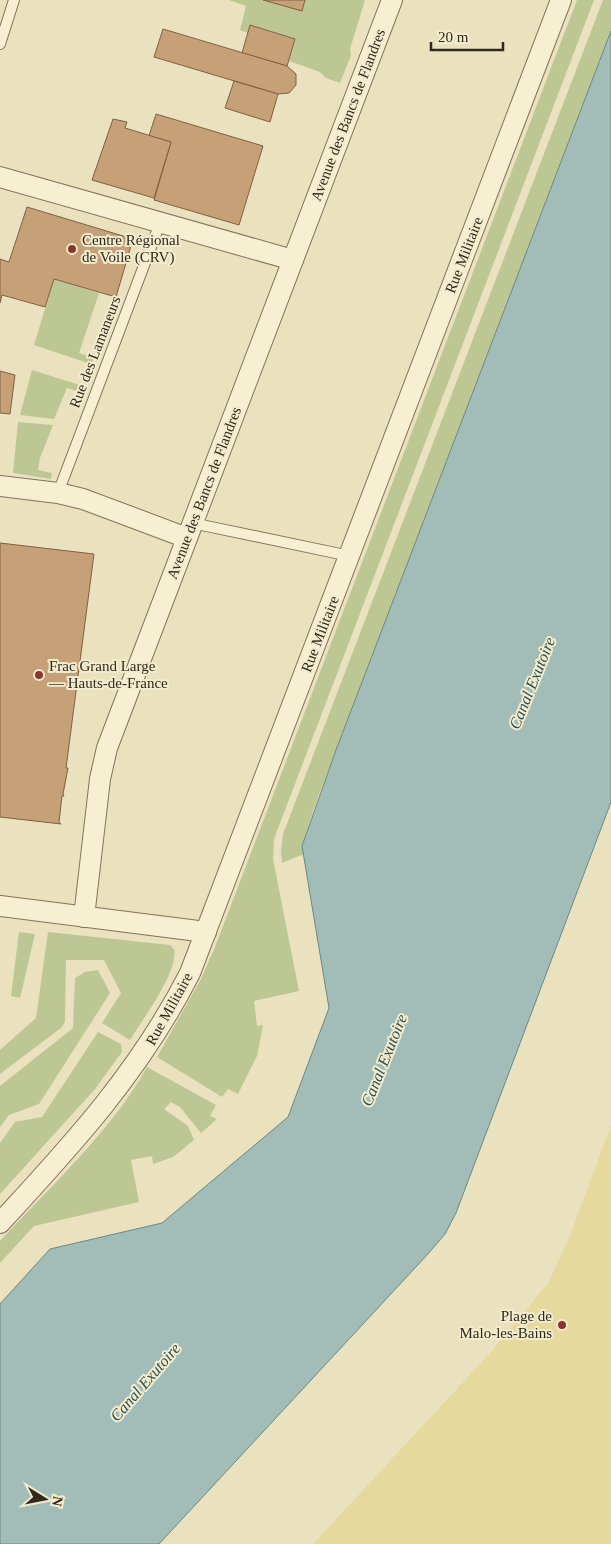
<svg xmlns="http://www.w3.org/2000/svg" width="611" height="1544" viewBox="0 0 611 1544" font-family="'Times New Roman',serif">
<rect width="100%" height="100%" fill="#eae2bf"/>
<g fill="#bcc794">
<path d="M229,0H365L350,49L351,55L340,83L326,78L320,72L289,61L295,39L251,25L248,33L240,30L246,6Z"/>
<path d="M577,0H594L274,839L273,859L299,991L254,1001L257,1026L263,1025L257,1056L238,1094L228,1089L222,1097L157,1057L201,979L215,947Z"/>
<path d="M603,0H611V31L336,750C329,771 300,837 304,854L282,863L281,850L283,834Z"/>
<path d="M54,279L99,293L79,353L94,358L91,364L34,345Z"/>
<path d="M32,370L86,387L84,393L67,388L54,419L20,415Z"/>
<path d="M18,422L53,425L40,458L38,470L52,473L51,479L13,473Z"/>
<path d="M19,932L35,934L20,998L11,996Z"/>
<path d="M48,932L170,945L174,949C179,972 142,1020 130,1040L102,1023L121,993L104,960H66L65,1022L61,1028L0,1074V1050L36,1018Z"/>
<path d="M98,970L110,993L39,1104L9,1115L0,1127V1086L73,1028L75,978L85,972Z"/>
<path d="M98,1032L121,1044L122,1052L95,1089L0,1194V1143L15,1122L42,1117Z"/>
<path d="M147,1067L216,1105L210,1116L217,1119L201,1133L180,1107L171,1102L164,1109L188,1126L194,1140L173,1157L153,1164L152,1156L131,1160L139,1202L34,1226L0,1263V1241C48,1189 114,1128 147,1067Z"/>
</g>
<path fill="#e5d99d" d="M611,1125V1544H313L491,1352L549,1282L569,1238Z"/>
<path fill="#a2bdb7" stroke="#6a8985" d="M611,31V802L456,1213L445,1234L427,1255L159,1544H0V1304L50,1249L162,1223L288,1117L329,1008L302,846L336,750Z"/>
<g fill="#c6a077" stroke="#7f6040">
<path d="M263,0H305L302,11Z"/>
<path d="M250,25L295,39L287,66L242,53Z"/>
<path d="M163,29L287,66L296,74V85L289,93L278,94L154,57Z"/>
<path d="M234,81L278,94L270,122L225,108Z"/>
<path d="M156,114L263,146L239,225L154,200L171,142L149,136Z"/>
<path d="M113,119L127,122L125,128L171,142L154,198L92,180Z"/>
<path d="M27,207L133,239L116,297L54,279L45,307L2,295L0,303V259L9,262Z"/>
<path d="M0,371L15,375L10,414L0,413Z"/>
<path d="M0,543L94,554L66,768H68L63,794L64,796H62L59,822L61,824L0,817Z"/>
</g>
<g fill="none" stroke-linecap="round" stroke-linejoin="round">
<g stroke="#827359" stroke-width="12">
<g id="lane">
<path d="M0,44L14,0"/>
<path d="M58,493L160,223"/>
<path d="M192,523L350,556"/>
</g>
</g>
<g stroke="#827359" stroke-width="22">
<g id="street">
<path d="M0,177L293,260"/>
<path d="M0,486L58,493L83,499L187,538"/>
<path d="M0,906L206,932"/>
<path d="M84,917L100,779L107,748L392,0"/>
<path d="M0,1223C74,1143 140,1071 190,973L561,0"/>
</g>
</g>
<use href="#lane" stroke="#f6efd2" stroke-width="10"/>
<use href="#street" stroke="#f6efd2" stroke-width="20"/>
</g>
<g fill="#8d362d" stroke="#f2ecce" stroke-width="2">
<circle cx="72" cy="249" r="5"/>
<circle cx="39" cy="675" r="5"/>
<circle cx="562" cy="1325" r="5"/>
</g>
<g text-anchor="middle" dominant-baseline="central" stroke-width="4" stroke-linejoin="round" paint-order="stroke">
<g font-size="15" fill="#32291c" stroke="#f2ecce">
<text transform="translate(348 115) rotate(-69)">Avenue des Bancs de Flandres</text>
<text transform="translate(464 255) rotate(-69)">Rue Militaire</text>
<text transform="translate(95 352) rotate(-69)">Rue des Lamaneurs</text>
<text transform="translate(204 493) rotate(-69)">Avenue des Bancs de Flandres</text>
<text transform="translate(320 634) rotate(-69)">Rue Militaire</text>
<text transform="translate(169 1009) rotate(-61)">Rue Militaire</text>
</g>
<g font-size="15" fill="#32291c" stroke="#f2ecce" text-anchor="start">
<text x="82" y="240">Centre Régional<tspan x="82" dy="17">de Voile (CRV)</tspan></text>
<text x="49" y="666">Frac Grand Large<tspan x="49" dy="17">— Hauts-de-France</tspan></text>
<text x="552" y="1316" text-anchor="end">Plage de<tspan x="552" dy="17">Malo-les-Bains</tspan></text>
</g>
<g font-size="16" font-style="italic" fill="#2c5051" stroke="#f2ecce">
<text transform="translate(532 683) rotate(-68)">Canal Exutoire</text>
<text transform="translate(384 1060) rotate(-68)">Canal Exutoire</text>
<text transform="translate(145 1382) rotate(-49)">Canal Exutoire</text>
</g>
</g>
<g transform="translate(45 1499) rotate(100)" stroke="#f2ecce" stroke-width="4" paint-order="stroke">
<path d="M0-4L9 19L0 12L-9 19Z" fill="#32291c"/>
<text y="-8" font-size="14" font-weight="bold" text-anchor="middle" fill="#32291c">N</text>
</g>
<path d="M431 42v8h72v-8" fill="none" stroke="#32291c" stroke-width="2.5"/>
<text x="438" y="42" font-size="15" fill="#32291c" stroke="#f2ecce" stroke-width="4" paint-order="stroke">20 m</text>
</svg>
